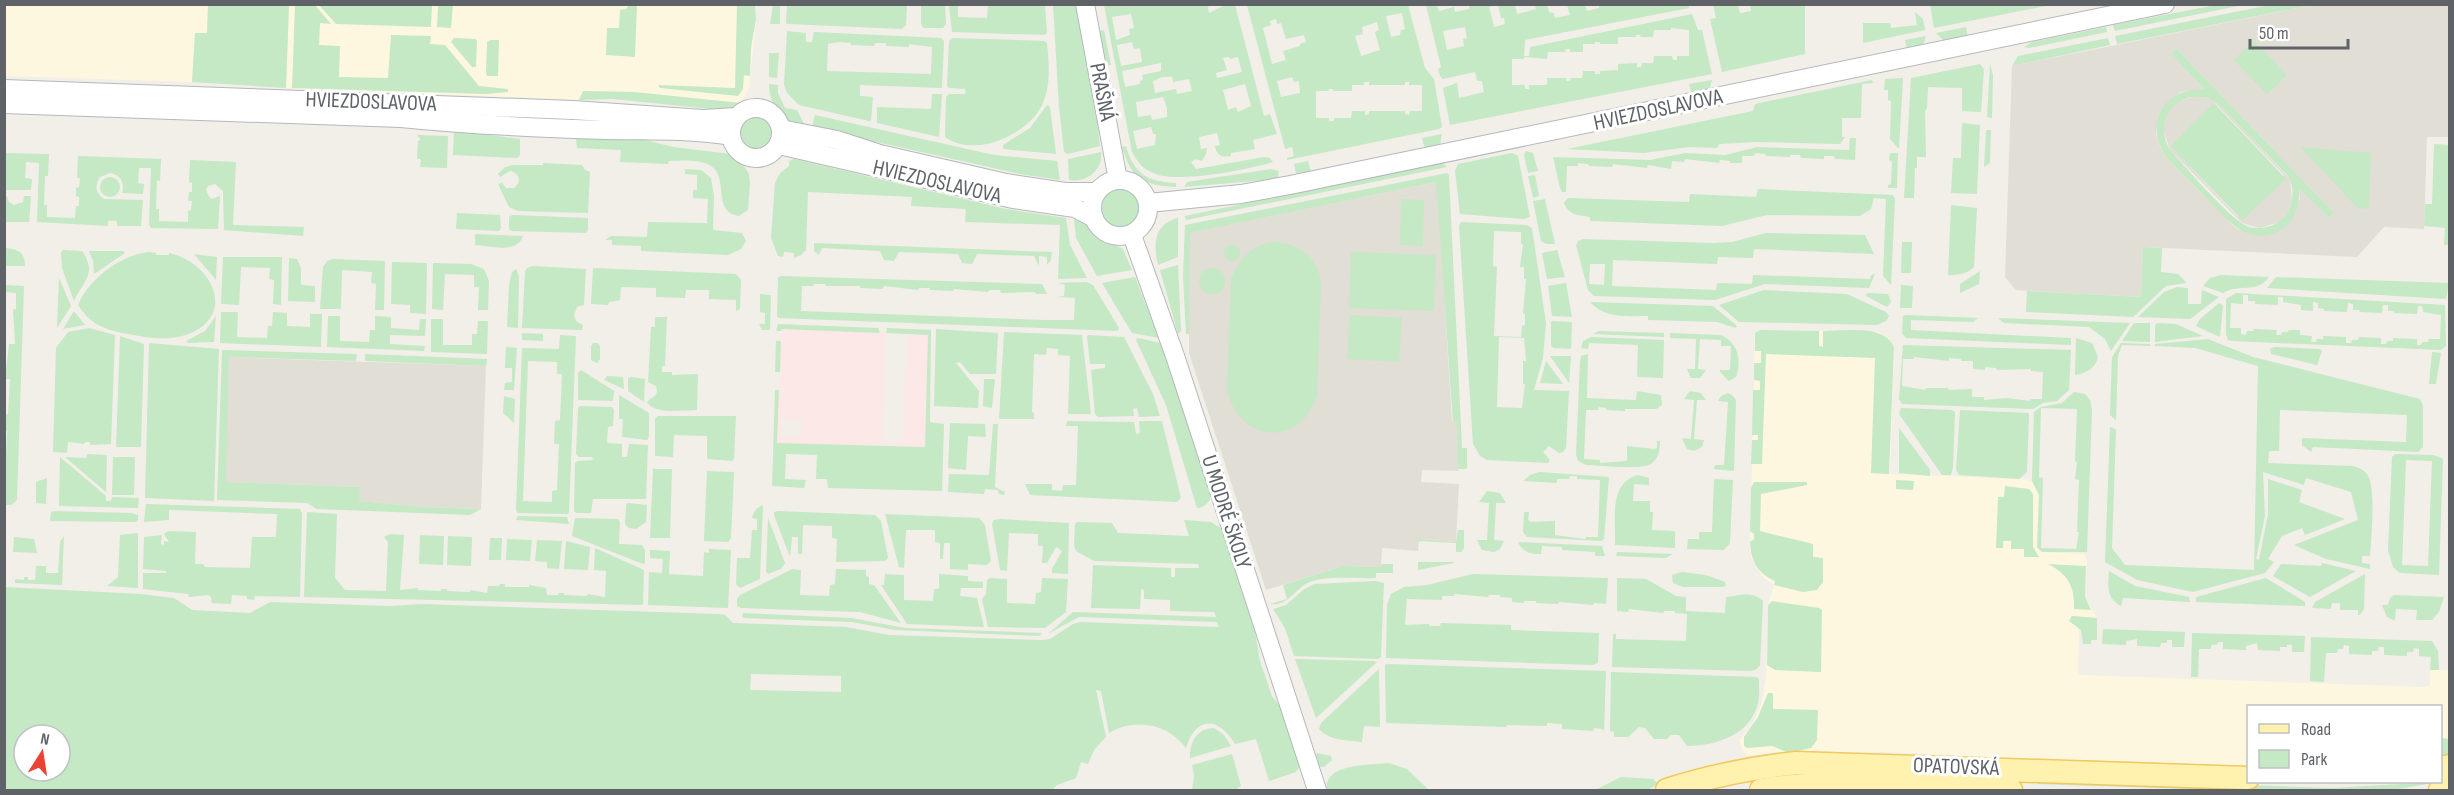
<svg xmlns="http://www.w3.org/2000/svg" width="2454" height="795" viewBox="0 0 2454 795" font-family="'Sofia Sans Condensed',sans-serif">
<rect width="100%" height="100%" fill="#f1efe8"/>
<g fill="#fef7e0">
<path d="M755,4L756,19L749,89L741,103L634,92L583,91L579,100L286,88L289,5Z"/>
<path d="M5,5H208L207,33L195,34L192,82L5,76Z"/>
<path d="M1760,330L1878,332L1890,338L1894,347L1890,474L2019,479L2032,481L2039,495L2037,547L2042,552L2084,554L2087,560L2085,597L2097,618L2072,616L2070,621L2079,627L2078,675L2424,687L2430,685V670H2448L2449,755L2441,757L2440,706H2248V771L1987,761L1953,755L1882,752L1809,753L1787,756L1775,752L1746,756L1739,741L1752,725L1761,705L1766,678L1768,605L1774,585L1762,576L1752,559L1750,550L1755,333Z"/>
</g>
<g fill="#e1ded6" fill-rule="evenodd">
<path d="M2312,5H2449V137H2427L2424,229L2384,227L2357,257L2143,247L2141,297L2016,290L2005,277L2012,66ZM2176,48L2334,213L2329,218L2300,188V199L2285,226L2281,230L2276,232L2240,230L2232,225L2165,156L2160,147L2156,133L2158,116L2163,107L2181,92L2204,89L2171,54Z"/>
<path d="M2195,96L2210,98L2218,103L2290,179L2292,202L2288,212L2279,222L2260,228L2242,223L2170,150L2163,128L2167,113L2179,101ZM2215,103L2284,175L2238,217L2170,146Z"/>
<path d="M1437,182L1452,421L1457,422L1459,468L1458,471L1422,470L1421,482L1459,484L1456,542L1419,539L1418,551L1382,548L1381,567L1343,566L1266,590L1189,353V233Z"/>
<path d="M229,357L486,366L481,509L425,507L358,501L360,487L225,482Z"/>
</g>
<path fill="#fce8e6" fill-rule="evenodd" d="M782,329L928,335L926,447L777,443ZM886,334L907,335L903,442L882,441ZM782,420H802L801,437L781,436Z"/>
<g fill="#c5e8c5" fill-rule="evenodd">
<path d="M314,4L331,24L320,23L319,45L340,46L339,77L388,78L391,35L431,36L430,44L445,45L479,86L508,89V92L486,94L292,88L295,5Z"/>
<path d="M1646,4L1688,5L1689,8L1525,40L1524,56H1529L1530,47L1692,14L1698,30H1702L1712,74L1450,125L1443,88L1457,83L1459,98L1484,92L1482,81H1477L1475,72L1443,79L1440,76L1438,69L1441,67L1426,5H1437L1439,11L1454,7L1455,12L1469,9V5H1497L1489,7L1494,27L1505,24L1504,18H1501L1498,5H1515L1517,14L1536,9L1535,5H1547L1549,12L1554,13L1555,18L1570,15L1567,5H1585L1587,11L1599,8V5ZM1465,27L1467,38L1463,39L1464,46L1447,50L1443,31ZM1671,28L1689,30V56H1677V60H1673L1672,56H1654L1653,63H1642L1641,67H1637V63L1618,64V70L1600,71V74H1595V71H1583L1582,78H1571L1570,81H1567L1566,78H1547V85H1529V89H1525V85H1512V59H1524V57L1547,59L1548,52H1565L1566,49H1570V52H1583V44H1595V42H1600V44H1618V37H1636V35H1640L1641,37H1653L1654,30H1671Z"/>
<path d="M1930,4H2051V5L1934,28Z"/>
<path d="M208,5H289L286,88L192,82L195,33H207Z"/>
<path d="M319,5H432L431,27L336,24Z"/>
<path d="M438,5H453L451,28L437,27Z"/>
<path d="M629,5H637L635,57L606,55L607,28H619L620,10L626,9Z"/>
<path d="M737,5H755L756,19L751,48L750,76L744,75L743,89L738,96L660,88L658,85L735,88Z"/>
<path d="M773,5H780V24H770Z"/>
<path d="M787,5H907L906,25L902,29L788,24L786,23Z"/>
<path d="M921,5H945L946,24L943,28H923L921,23Z"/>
<path d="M949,5H958V17L987,18L988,6H993V5H1045L1047,33L1045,35L952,32Z"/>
<path d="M1053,5H1077L1095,101L1100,146L1068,154L1064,152L1059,107Z"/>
<path d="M1104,5H1210L1208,7L1209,13L1225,5H1235L1264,116L1270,114L1277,134L1253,140L1255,149L1231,153V156C1223,158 1216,155 1215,146L1220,145L1217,133L1199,137L1201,149L1207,148L1206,154L1202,161L1196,159L1191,162L1196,169L1264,157L1270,158L1273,162C1247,170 1180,183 1156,174C1144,170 1138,163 1132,152ZM1131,14L1134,28L1129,29L1130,35L1116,40L1112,17ZM1132,42L1134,49L1140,48L1142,62L1121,66L1117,45ZM1229,57L1230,59L1238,57L1242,72L1217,78L1216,73L1227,70L1223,58ZM1161,63V71L1142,75L1143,80L1140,81V84L1125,87L1122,71ZM1162,77H1172L1173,82L1189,79L1192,91L1177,94L1176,89L1155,93L1153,81ZM1245,84L1251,106L1238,112L1236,107L1228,110L1223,90ZM1163,97L1167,108V117L1152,120L1151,115L1138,117L1136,102ZM1151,127L1153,134H1156L1155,145L1137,149L1133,131Z"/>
<path d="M1247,5H1408L1425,68L1434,79L1442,127L1439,129L1287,160V158L1294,156L1292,147L1285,149ZM1402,13L1405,29L1401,30L1400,35L1391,37L1386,16ZM1276,19L1277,24L1281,23L1286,39L1304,35L1306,42L1300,44V46L1283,51L1286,60L1272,64L1263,28L1271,25L1270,21ZM1377,22L1379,30L1375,32L1380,50L1361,56L1355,36L1363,34L1362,27ZM1292,77L1294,82L1299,81L1300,93L1281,97L1277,81ZM1364,82H1369V85H1405V82H1409V85H1422V111H1410L1409,115L1405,114V111H1369V114L1365,115V111H1352L1351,118H1334V121H1329V118H1316V91H1328L1329,89H1333V91H1352V85H1364Z"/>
<path d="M1713,5H1741L1738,6L1740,13L1751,11L1750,5H1805V54L1722,72L1710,19L1716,18Z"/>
<path d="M2216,5H2243L2115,31L2113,25Z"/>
<path d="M2270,5H2312L2117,44L2115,36Z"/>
<path d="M1915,12L1923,19L1925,30L1863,43V23H1890L1891,28L1917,25Z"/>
<path d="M1966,27L1968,38L1945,42L1936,33Z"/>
<path d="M2106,27L2107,32L2029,48L2024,47L2032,42Z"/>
<path d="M1104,30L1111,65L1105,66L1099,31Z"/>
<path d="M787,31L806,33V42H812L814,32L941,38L944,41L942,88L860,85V96L873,97L871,120L869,121L799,105L787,93L784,85ZM839,42L851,43V45L874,46L875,43H886V46L909,47V44L932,47L931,74L827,71L828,44Z"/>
<path d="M1926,36L1923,46L1907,50L1905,40Z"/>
<path d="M454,38L476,39L477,41L476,67H472L451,42Z"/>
<path d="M953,38L1045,41L1047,43C1049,64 1051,83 1043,103C1030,134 974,159 945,137L946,97L949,94H966L965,89L949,88L947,86L949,41Z"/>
<path d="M2108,38L2110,45L2012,66L2018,56Z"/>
<path d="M491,40H499L498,76H487L486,72L487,42Z"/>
<path d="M2254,41L2287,75L2267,94L2234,60Z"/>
<path d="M2176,48L2334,213L2329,218L2300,189C2299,205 2296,219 2282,229C2249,250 2224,217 2204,196C2191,183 2178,169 2165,156C2144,121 2164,89 2204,89L2171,54ZM2190,97H2206L2218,103L2287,175C2294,184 2294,199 2289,210C2281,224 2265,231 2249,227C2231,221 2185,166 2170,150C2157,128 2166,104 2190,97Z"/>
<path d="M769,53H779L777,78L769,77Z"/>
<path d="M1980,64L1984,69L1981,112L1962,111V88L1928,87L1927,109L1925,110L1926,157H1917V168H1915L1914,198H1904L1911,78Z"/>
<path d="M1990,64L1993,75L1992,118L1987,117Z"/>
<path d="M1903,78L1899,148H1898L1890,139L1891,101L1888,100V90H1884L1885,79Z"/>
<path d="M1712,80L1709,91L1692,95L1689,84Z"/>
<path d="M1872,80L1873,83L1862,84L1861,118H1842V137H1845L1840,144L1756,142L1719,144L1717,148L1689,147L1644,153L1567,149L1753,111L1755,104Z"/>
<path d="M769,84L778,85V93L785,108L797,110L804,124L803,130C784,123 769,106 769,84Z"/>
<path d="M583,91L634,92L741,103L731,109L721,110L613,99L579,100Z"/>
<path d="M932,94H942L939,137L877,123V107L931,109Z"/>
<path d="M2214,103L2286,179L2242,220L2170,146Z"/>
<path d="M1047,105L1050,107L1056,154L1003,149V145L1030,128Z"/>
<path d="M815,115L994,155L1057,161L1060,180L1020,174L881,143L811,131Z"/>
<circle cx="756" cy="133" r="16"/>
<path d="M1962,123L1980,125L1977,194L1951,193L1953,158H1961Z"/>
<path d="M454,130L520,139V155L517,158L453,155Z"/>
<path d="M1986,130H1991L1990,163L1984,167Z"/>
<path d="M1442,134L1440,146L1425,149L1422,138Z"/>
<path d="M417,135L448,136L447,168L420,167L421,159H417L418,141L421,140Z"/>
<path d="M597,136L642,139L673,147L731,154L742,163L749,174L750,183L748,210L739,216C710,212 732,174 707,164C696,159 681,161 669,161L668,164L620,162L621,150L577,148L576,139Z"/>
<path d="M1850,138H1856L1855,160L1835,159L1834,156H1824V159L1801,158L1800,155H1790V157L1766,156L1765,154L1755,153L1754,156H1742V163H1730V161L1720,160L1719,163L1685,159L1684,162L1672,161L1671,169L1648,165L1647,168L1613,164L1612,167L1589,166L1588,164L1578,163V166H1567L1566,192H1562L1560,188L1553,157L1650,160L1685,153L1725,155L1757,147L1849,150Z"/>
<path d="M2434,144L2449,145V245H2444L2445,228L2424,226L2425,204H2432Z"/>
<path d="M1126,146C1134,174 1147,182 1176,183V187C1143,185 1132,180 1122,147Z"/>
<path d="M2300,147L2371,153L2369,209L2358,208Z"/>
<path d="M1526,151L1533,153L1538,171L1528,173L1524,155Z"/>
<path d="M1101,152C1103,170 1087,183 1069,180L1068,159Z"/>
<path d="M5,153L49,154L48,176H45L44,205H47V217L75,218L76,206H79V197L76,196V188L79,187L80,178H77L78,156L161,159L160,181H157L156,209H159V221L188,222V211L191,210L192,201H188L189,192H192V183L189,182L190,160L236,162L233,225L304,227L303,236L224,230L223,191L215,184L208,186L206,190L209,197L212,199L220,196L218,229L151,228L149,224L151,168H139L138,183L144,184L143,194L122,193C125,183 121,175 110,173L100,177C94,186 96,193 104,199L143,200L141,226H117V221H108V226L37,222L39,163L26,162L25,178L32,179L31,190H5Z"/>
<path d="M1512,153L1518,156L1530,217L1523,219L1460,214L1455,171L1458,164Z"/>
<path d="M1890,153H1898L1897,188H1888V185L1891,184L1892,161L1889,160Z"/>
<path d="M794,159L1006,209L1066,218L1070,245L1087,278L1058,279L1060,225L965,222L966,209L911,206L912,197L808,192L806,250L801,255L794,258V253L784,252L783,257L778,256L771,238L775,183L780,173L789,166V161Z"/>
<path d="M1308,161L1311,172L1296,173L1294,164Z"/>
<path d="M1442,162L1447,167L1186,220L1185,216Z"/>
<path d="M543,163L582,165L585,170L590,172L588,213L518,211L509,207L498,184L502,183L506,188H514C522,182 520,173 510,171L500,177L498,174L505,167L514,165H543Z"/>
<path d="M685,169L701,170L711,178L714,196L713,230L742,233L746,241L741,249L728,255L641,251V246L612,245V240H605L611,236L647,237L648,222L707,223L708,199L693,198V190H697V175L685,174Z"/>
<path d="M1271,169L1279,171L1277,179L1184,187L1187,182Z"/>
<path d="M1447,173L1449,175L1462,448H1467V469H1458L1457,422H1453L1436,182L1190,233L1189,334H1186L1183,276L1185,225Z"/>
<path d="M1535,175L1539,196L1533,198L1528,176Z"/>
<circle cx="110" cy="187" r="10"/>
<path d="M1758,189L1893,195L1895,199L1891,285L1883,276L1886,199L1874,198L1871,209L1860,216L1767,215L1722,226L1590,221V217C1579,215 1569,216 1564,203L1568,198L1689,202L1690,194L1756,197Z"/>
<circle cx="1121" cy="208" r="19"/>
<path d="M5,196H7L9,202L14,205L23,202L24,196H31L29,222H6Z"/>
<path d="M1401,199L1424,200L1423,246L1400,245Z"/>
<path d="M1545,199L1555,244H1546L1541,241L1533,201Z"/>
<path d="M1951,205L1977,208L1974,267C1967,274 1958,275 1948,275Z"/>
<path d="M457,213L500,215L501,228L499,231L456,229Z"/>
<path d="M512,215L588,218V230L586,233L511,231L509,229V217Z"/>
<path d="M1178,218V257L1158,265C1153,244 1154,224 1178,218Z"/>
<path d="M1074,219L1088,224L1101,238L1123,249L1132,270L1097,276L1076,238Z"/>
<path d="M1461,222L1527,225L1532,228L1546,323L1543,358L1534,390L1569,391L1566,448L1563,452L1559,453L1549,446L1543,452L1550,460L1548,463L1487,460L1480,456L1473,444L1459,226ZM1494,231L1521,232V244H1523L1520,267H1524V279H1526L1523,313L1525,314V325L1522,326L1521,337L1494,336L1497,267L1493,266ZM1499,337L1524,338L1526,361H1523V384H1525L1522,408L1497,407Z"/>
<path d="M1766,233L1865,235L1874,254L1754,249L1753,258L1718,257L1717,264L1613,260L1612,286L1716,290L1717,283L1752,284L1753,275L1870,279L1871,275L1875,274L1869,288L1765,284L1715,300L1594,296L1588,290L1576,245L1578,241L1583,239L1713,243L1732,242ZM1590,264H1605L1604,285L1589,284Z"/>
<path d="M475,234L523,236C517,254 491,246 475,245Z"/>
<path d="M1274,242C1299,244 1318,257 1321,283L1317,395C1300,450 1236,442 1227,388L1231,279C1239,258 1252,245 1274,242Z"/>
<path d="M1902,242H1912L1911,273H1901Z"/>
<path d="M814,243L1052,252L1051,260L1047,265V257L1039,256V266L1034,256L977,254L972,264L962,263L958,254L899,252L894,261L884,260L880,251L822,248L819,255L814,251Z"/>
<circle cx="1232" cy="253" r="8"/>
<path d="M2143,247L2162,248L2161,272L2178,274L2187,283L2166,286L2133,317L2026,312L2027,291L2141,297Z"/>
<path d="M5,248C18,249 25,252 25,266H5Z"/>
<path d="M63,250L82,251C98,274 83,281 74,301L62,268L61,252Z"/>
<path d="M1557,250L1565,277L1547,279L1542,253Z"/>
<path d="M89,251H123L125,253L94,274L93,261Z"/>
<path d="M149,252L156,253V255H169V253C216,264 238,320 182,336C165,341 144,337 128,334C105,330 91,325 78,305C89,279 120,255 149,252Z"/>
<path d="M1351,252L1436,255L1434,311L1349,308Z"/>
<path d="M194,254L217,257L216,280Z"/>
<path d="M223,257H282L281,305L273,304L274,280L269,279L270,268L241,267L239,305L221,304Z"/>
<path d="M289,258L297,259L301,268V285L315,286V302L288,301Z"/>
<path d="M333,259L385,261L384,310H375L376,284L371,283L372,272L342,270L341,309H320L323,267L327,261Z"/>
<path d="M392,262L427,263L426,314L410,313V305L391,304Z"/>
<path d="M433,263L471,264L484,269L489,281L488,310H478L479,287H474V275L445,274L443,310L432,309Z"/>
<path d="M1178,265L1181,331L1178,334L1160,270Z"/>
<path d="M533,266L586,269L584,305L577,307L574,315L576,321L583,325L582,330L522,328L525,272L527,268Z"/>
<path d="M593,268L736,274L741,280L740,309L736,311V300L709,299V290H686L685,298L656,297V288L621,287L620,300L609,302L608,305L591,304Z"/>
<circle cx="1212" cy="281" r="13"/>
<path d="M516,269L519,276L518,328L507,327L509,285L512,272Z"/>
<path d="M1980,271L1979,284L1960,293V284Z"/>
<path d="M2221,275L2269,277C2258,294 2239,283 2223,293L2203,286L2210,278Z"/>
<path d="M780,276L1042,284L1047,294H1036L1035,292L1001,293L1000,290H989L988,292L954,289L953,291L930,290V288H919L918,290L884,286L883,289L860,288V286H826L825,284H814L813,286H802L801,311L1046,320H1074L1075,298L1057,297L1064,296L1065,285L1058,283L1086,282L1093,285L1119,328L1118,331L779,318L777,317L778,278Z"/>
<path d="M1135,277L1159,338L1132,333L1102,283Z"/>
<path d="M2276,277L2449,283L2446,299L2267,288Z"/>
<path d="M59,278L71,306L57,328Z"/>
<path d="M1566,283L1572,317L1552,316L1548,286Z"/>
<path d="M5,285L24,286L17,500L11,505H4L7,431L5,430V414H8L10,379H5L9,344H15L13,310L16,309V293L5,292Z"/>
<path d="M1901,285L1913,286L1912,308H1900Z"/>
<path d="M2177,287L2188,288V304H2201L2202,290L2219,297L2190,319L2138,317L2164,292Z"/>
<path d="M1764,290L1847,294L1886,312L1889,316L1886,321L1877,325L1739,322L1719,305Z"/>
<path d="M1867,293L1888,294L1891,302L1887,307L1866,296Z"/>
<path d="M2236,293L2445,305L2446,346L2441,350L2232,341L2228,340L2226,334V299ZM2243,295H2248V301H2255V304L2278,305V297H2283V302L2301,305V310L2313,311V302L2318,303V308L2324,309V311L2347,312L2348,303L2353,304V310H2359L2360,312L2382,313L2383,305H2388V311H2394V313L2417,314L2418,306H2422L2423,312L2441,315L2440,339H2429L2428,342H2422L2421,345H2417V339L2393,338V341H2387L2386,344H2381V338L2359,337L2358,340H2352L2351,343H2346V337L2323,336V339H2317L2316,342H2311L2312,336L2300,335V330H2289L2288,332H2282L2281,335H2276L2277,330L2254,329L2253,331H2247L2246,335L2241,334V328H2230L2231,303L2243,304Z"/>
<path d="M760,294L771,295L770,330H762L759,324H765V313L760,312Z"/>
<path d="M1590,302L1713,306L1737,326L1736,328L1717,322L1648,320V316C1627,316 1605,319 1590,302Z"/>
<path d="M2219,303L2223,305L2220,337L2196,326L2200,319Z"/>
<path d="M74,311L85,325L63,329Z"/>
<path d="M221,312H238L237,337L267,338L268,326H272L273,312L287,313V326L310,327V314H322L321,347L220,343Z"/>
<path d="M1350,315L1402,318L1399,362L1347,359Z"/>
<path d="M1906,315L1978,318L1973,322L1911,320V330L2071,338V345L1906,338L1902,333L1903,316Z"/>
<path d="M216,316L214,342L188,343L186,341L205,331Z"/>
<path d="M328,316H340V341L369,342L370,330H375V316L391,317V328L419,330L420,319H426L425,336L390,335V344L425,346L424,351L327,347Z"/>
<path d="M655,317H667L665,366H662V372H672V375L698,374L697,410C682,410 658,415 647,403C650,396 660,398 656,386L648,382L651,327H655Z"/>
<path d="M1998,318L2130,323L2111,351L2105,339L2089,327L2004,323Z"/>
<path d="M431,319H443V345H472V334H477L478,321H488L487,354L431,352Z"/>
<path d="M1551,321L1572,322L1571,349L1554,348L1551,346Z"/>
<path d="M2134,323H2150V342L2122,341Z"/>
<path d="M2157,323L2176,324L2203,336L2155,342V325Z"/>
<path d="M778,324L878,328L880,333L782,329L781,331H776Z"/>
<path d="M89,328L115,335L111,444L90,445V442H85L84,444L68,442L67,453L53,452L56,348L68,332Z"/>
<path d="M887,328L931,330L930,422L944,424L942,491L828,488L827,479H816L817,455L786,454L785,479L806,480L804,488L772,486L775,390H779L777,443L925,447L928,335L886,333Z"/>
<path d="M936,329L998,333L996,374H970L960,362L956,363L979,391L978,408L934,406Z"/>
<path d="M1760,330L1819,331V346L1823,347V331C1844,331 1885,324 1894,347L1889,474L1871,473L1875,358L1766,354L1762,464H1751L1752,440H1758V435H1752L1753,390H1760V381L1754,380V363H1761V351H1755V333Z"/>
<path d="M1599,331L1664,333V337L1593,334Z"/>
<path d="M1004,332L1082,335L1091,414H1068L1070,356L1058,355V349L1047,348L1046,355L1034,354L1032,412L1034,413V419H999Z"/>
<path d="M522,333L543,334V341L522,340Z"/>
<path d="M1670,333L1720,335C1738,341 1742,361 1736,377L1729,381L1720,372V370H1730L1731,346H1721V340L1700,339L1698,369L1706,370L1700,378H1691L1687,369H1695L1696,339L1670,338Z"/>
<path d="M560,335L576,336L569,513L567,514L518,513L516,510L522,348L559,349ZM528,361L557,362V374H562L560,420L555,421L554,444H559L557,490L552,491V502L523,501Z"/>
<path d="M1088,335L1124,337L1153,394L1160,416L1139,417L1137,408L1133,409L1134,416L1098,417L1095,414L1091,370L1105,368V364H1090L1087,337Z"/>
<path d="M120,336L144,344L141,447H116Z"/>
<path d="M1591,337L1664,340L1663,378L1637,377L1638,345L1589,343L1588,349L1581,348L1583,341Z"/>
<path d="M1138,338L1161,343L1212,494C1210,501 1205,508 1197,508L1166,405L1136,340Z"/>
<path d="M2076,338L2092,343L2098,357C2095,369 2086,373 2075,375Z"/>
<path d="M2208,339L2253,357L2420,399L2423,406V447L2418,452L2313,447L2311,452L2302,445V438L2406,442L2407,415L2280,410L2279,451H2269L2268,463L2354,466C2358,468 2363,469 2366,473C2377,484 2371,539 2370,556H2362V563L2370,564V569L2326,559L2294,545L2358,520L2351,492L2306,478L2304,485L2263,472L2265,516L2256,559L2259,560L2268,514V479L2302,490L2299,502L2345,519L2305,535L2302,528L2282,536L2268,559L2274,562L2265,573L2193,592L2137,580L2105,562L2110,427L2116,429L2112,548L2125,565L2254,570L2258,366L2195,348L2155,346V344Z"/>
<path d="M776,341H781L780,372H775Z"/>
<path d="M149,343L219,349L214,501L145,498Z"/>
<path d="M593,343H598L600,346V359L597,363L591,360V346Z"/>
<path d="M2121,343L2150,344V346L2122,345L2118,356L2116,420L2110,415L2112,357Z"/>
<path d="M1903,345L2071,350L2069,390L2057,401L2043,403L2033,409L1902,404L1899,399ZM1914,357L1949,361V358L1961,359V361H1973V369L1985,370V367L1996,368L1997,370L2031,369V371L2043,372L2042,399H2030V401L2007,398L1984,400V397H1972V389L1949,390L1948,388H1926L1925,390L1902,386L1903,359H1914Z"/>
<path d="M506,347L517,348L514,390H504L505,383L512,382V368H505Z"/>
<path d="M2274,347L2320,349L2322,351L2317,365L2271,354L2270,349Z"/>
<path d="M222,350L357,354L356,361L229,357L226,482L360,487L359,501L425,507L481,509L470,515L317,509L307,503L217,500Z"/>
<path d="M2432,352L2441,353L2436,384H2429Z"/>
<path d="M365,354L487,359L486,366L365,361Z"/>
<path d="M1588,354L1587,398L1636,400L1637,391L1661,395L1662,405L1656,409H1625V411L1606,410V408L1599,407L1598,410H1586L1584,459L1600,460V463L1627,461V446L1654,449L1657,448V441H1660C1660,449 1659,458 1652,463C1643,471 1599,465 1586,465L1578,461L1576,455L1580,361L1581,356Z"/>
<path d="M1550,356H1571L1569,383Z"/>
<path d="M1546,361L1563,384L1540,383Z"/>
<path d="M581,370L614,391L613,401L578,400V373Z"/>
<path d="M607,376L623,377L624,389L604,380Z"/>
<path d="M631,377L645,379L644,402L628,391V378Z"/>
<path d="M984,379H995L992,408L983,406Z"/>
<path d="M1690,391L1701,393L1706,400H1697L1694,439L1704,440L1702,447L1694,451L1687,449L1682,438L1691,439L1694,400L1684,399Z"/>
<path d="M2074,392L2085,394L2090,400L2092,410L2087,552H2042L2037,547L2039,495L2032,481L2034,412L2041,407L2062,403ZM2041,408L2077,409L2075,461L2077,462L2075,479L2079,480L2077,532H2079L2076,549L2041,548L2043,478L2039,477Z"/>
<path d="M1728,393L1733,396L1736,400L1734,471L1714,469L1715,465H1724L1728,402L1718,401L1721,396Z"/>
<path d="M619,395L649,413V436L647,440L622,437L623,419H619Z"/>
<path d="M504,396L515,399L514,423L503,413Z"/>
<path d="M580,406L612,407L614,410L613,426L608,427L607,443L622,444V457H627L629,444L648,445L646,499H593L591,513H576L574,511L575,463L578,461L593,460L592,457H579L576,454L578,408Z"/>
<path d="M1901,408L1952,410L1955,412L1953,467L1951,475H1942L1940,472L1899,414Z"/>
<path d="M1960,410L2029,413L2027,472L2019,479L1959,475L1956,470Z"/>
<path d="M658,416H736L734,459L732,461L707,459V436L674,435L673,457L655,456V419Z"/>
<path d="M1067,421L1134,422L1136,434L1140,433L1139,421H1162L1181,498L1177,502L1030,495L1025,484H1052V490L1062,491L1063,485H1076L1078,426H1066Z"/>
<path d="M950,423L985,424L986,437L968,436L966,470L948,468Z"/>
<path d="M993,424H998L995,487L1005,492L1004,495L999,494L998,490L985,489L984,494L948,492L949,474L989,475Z"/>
<path d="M1899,428L1930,470V476L1899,473Z"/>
<path d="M87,454L107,455L106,492L65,457L86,458Z"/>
<path d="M2395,454L2434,455L2443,459L2439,575L2400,573L2393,567L2388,550L2392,457ZM2406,460L2432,461L2428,566L2402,565Z"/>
<path d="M60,457L106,496V501H111L112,497L139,498L138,508L59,506Z"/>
<path d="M113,457H135L134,495H112Z"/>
<path d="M653,469H672L670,538H650Z"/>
<path d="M707,471L734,472L731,538L728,542L704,541Z"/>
<path d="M1539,472L1609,477L1604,539L1601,541L1527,537L1523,532L1524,512H1529L1528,520L1531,522L1555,521V535L1585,539L1586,537H1598L1600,480L1577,479V476H1570L1569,479H1557V483L1523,481L1530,475Z"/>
<path d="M1638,475L1649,478V485L1634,484L1633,501H1650V512H1653L1652,530L1675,531V548L1615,545C1616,521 1608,483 1638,475Z"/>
<path d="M47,478L46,504L36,503V482Z"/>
<path d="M1714,479L1733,480L1730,543L1724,550L1687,549L1688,539H1699V532H1712Z"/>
<path d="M1896,480L1914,481L1913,490L1896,489Z"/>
<path d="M1754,482H1807V485L1761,494L1760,531L1813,544V557L1823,558V582L1817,590L1803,592L1774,585L1775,581C1757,573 1751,561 1750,542L1754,539V534L1750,531L1751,488Z"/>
<path d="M2005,486L2029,489L2033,494V547L2039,557H2024V549H2011V541H2003V548H1996L1998,497H2004Z"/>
<path d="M1487,491L1500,493L1506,503H1496L1494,540L1504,541L1500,549L1494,552L1482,550L1477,540H1487L1489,503L1479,502Z"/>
<path d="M628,503L647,505L646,522L636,529L629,528L625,524L626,505Z"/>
<path d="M146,504L300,509L302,514L300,597L255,596L254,600L247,599V596L232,595L231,604L212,603L211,597L208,595L189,597L188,594L143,589V573H166L167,571L143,569L144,537L162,535L161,544L164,545V541L169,542L164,534L168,531L196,532L195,564H203L205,567L250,568L252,537H276L277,514L169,510V520L144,522Z"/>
<path d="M763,505L760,579L740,588L736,584L737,558H750L752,530H757V519L752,518C754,511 756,508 763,505Z"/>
<path d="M54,511L131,513L138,515V520L136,522L50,521L51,512Z"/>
<path d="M778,511L875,515L881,521L888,558L885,561L836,562L837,539L832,538V526L803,525L802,554H798V537H792L790,557L774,515V512Z"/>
<path d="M307,512L337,514L335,578L345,590L386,591L388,542L384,537L390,534L404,535L400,590L418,588V590L441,591V589H447V591L470,592V590L487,593L488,586H499L500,584H505V587H529V585L546,588L547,595H558L559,593H564V595L587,596L588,594L605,597L606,571L594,570L595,548L644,570L643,605L304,597Z"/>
<path d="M885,514L979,518L985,525L991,561L987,565L968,564V570L950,569V543H944L943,559H940V543L935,542V530H906L904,568L899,567Z"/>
<path d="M518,516L567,517L569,524L516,520Z"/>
<path d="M575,518L618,519L620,522L619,544L642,545L645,550V563L643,564L572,536Z"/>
<path d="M768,518L785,563L781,569L768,574L766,571Z"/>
<path d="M999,519L1069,523L1068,574L1052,573V569L1062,551L1056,547L1047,563H1042L1043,546H1038V534L1009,533L1007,571L1000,570L992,524L994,520Z"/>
<path d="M1184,520L1211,522L1222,529L1252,614L1260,661L1272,696L1285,713L1300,766L1296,772L1269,781L1256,739L1235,744C1219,717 1196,715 1186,748C1169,724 1135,717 1109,733L1101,691L1096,690L1106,737L1094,750L1088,764L1081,762L1076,778L1057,785L1052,790H5V587L140,594L174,598L192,610L250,613L270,602L391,606L421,604L719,614L725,615L733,623L846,627L889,635L1041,640L1050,639L1073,624L1081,622L1219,627L1217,622L1079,617L1048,634L1073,612L1216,617L1214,612L1170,611V600L1144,599V590L1141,589L1140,609L1091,608L1093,565L1171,568V577H1175V568H1199L1198,564L1094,561L1076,551L1074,546L1075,524L1077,522L1112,523L1118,533L1189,536ZM751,674L841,676V692L750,690ZM24,735H60V771H24Z"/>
<path d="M1458,530H1464V548L1461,552H1456V543L1419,541V539L1456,542Z"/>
<path d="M138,533V588L107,586L118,577L120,535Z"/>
<path d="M420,535L444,536L443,565L419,564Z"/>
<path d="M64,536L62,585L15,583V579L24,580V577H28V580H35L36,566H46V573H58L60,542Z"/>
<path d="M448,536L472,537L471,566L447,565Z"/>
<path d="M14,537L34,539L37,553L13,552Z"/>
<path d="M490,538H502L501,560H489Z"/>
<path d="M507,539L532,540L530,561L506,560Z"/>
<path d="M537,540L562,541L559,569L547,568V562L535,561Z"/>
<path d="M566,541L590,547L588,570L564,569Z"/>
<path d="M1518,542L1602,546L1605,556H1595V552L1562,550V547L1542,546L1541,554C1531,554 1522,552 1518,542Z"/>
<path d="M709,549L731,550L728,608L648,605L649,572L662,573L663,559L650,558V550L670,551L669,574L703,576L704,552L709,553Z"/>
<path d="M1617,552H1619L1673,554L1666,558L1616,556Z"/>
<path d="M1418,562H1453L1454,563L1418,570Z"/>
<path d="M2322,563L2356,571L2310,597L2273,576L2281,564L2321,566Z"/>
<path d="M1382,564H1393V573H1376V578C1355,579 1329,575 1310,582C1295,588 1288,607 1270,604L1287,599L1283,585L1343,566L1381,567Z"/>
<path d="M2048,564L2086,566L2085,597L2091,610L2074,609C2075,587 2068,574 2048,564Z"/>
<path d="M792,569L801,570L800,595L829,596L830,585L835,584L836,569L866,570V576L869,577V584L874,585L901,623L860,612L741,608L737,606V599L740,595Z"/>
<path d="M2109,571L2135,586L2189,597L2190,602L2123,598L2121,606C2106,598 2108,586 2109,571Z"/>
<path d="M1682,572L1706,575L1725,582L1726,586L1722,587H1683L1673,583L1672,575Z"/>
<path d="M885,574L904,575V600L933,601L934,589H939V574L968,576V581L983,582V588H961L960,596L977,598L984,627L907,624L881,585H884Z"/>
<path d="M1473,574L1608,578L1606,604L1594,603L1593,605L1559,602L1558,604L1536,603V601H1524V603L1512,602V598L1500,597V595H1489L1488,597L1454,594V596H1442V600L1407,599L1405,625L1429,624V626H1440L1441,623L1511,625V630L1599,633L1598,663L1593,665L1386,658L1387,605L1391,594L1404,587L1427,585Z"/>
<path d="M2365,574L2364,609L2360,615H2358V610H2340V603H2332L2331,609L2312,608L2315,602Z"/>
<path d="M990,578L1007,579V603L1035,604L1036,593L1041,592L1042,578L1068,579L1066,612L1045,628L988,627L982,599L986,594L987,580Z"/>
<path d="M1617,578L1646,579L1676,596L1686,597V611L1725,613L1726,597C1740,596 1750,590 1763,601L1760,666L1755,670L1750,671L1612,667L1613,634H1616V639L1686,641L1687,614L1675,613V611H1664L1663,613L1629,609L1628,612L1617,611Z"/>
<path d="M2266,578L2305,602V606L2196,602V597Z"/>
<path d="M1376,581L1384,583L1381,657L1378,659L1294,656L1285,628L1273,609L1286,605L1303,590L1314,584Z"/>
<path d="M2394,595L2444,597L2439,612L2432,620H2416L2417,610L2396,609L2395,621L2387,617L2382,605H2388L2390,598Z"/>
<path d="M1772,601L1819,608L1822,610L1821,672L1775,670L1767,665L1768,605Z"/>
<path d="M743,613L851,618L905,628L1042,633L1039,636L895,630L852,622L745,618L742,617Z"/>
<path d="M2072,616L2097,618V640H2091V644H2083L2081,630L2069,621Z"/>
<path d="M2103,629L2185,632L2184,647H2172V640H2167V643H2161L2160,647L2137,646V639L2126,641V645L2102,644Z"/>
<path d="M2192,633L2305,636L2304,652H2292V645H2287V647H2280V651L2258,650L2257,643L2246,646V650L2223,649V642H2218L2217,645H2211V649H2199L2198,677H2191Z"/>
<path d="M2311,637L2432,641L2438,651L2439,670H2430L2431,657L2419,656V649L2414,648L2413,652H2407V656L2384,655V647H2379L2378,651H2372V655L2349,654V646L2344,645L2343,649H2338L2337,653H2326L2324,682L2310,681Z"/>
<path d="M1295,659L1374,661L1377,662L1316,718Z"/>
<path d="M1387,664L1606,671L1604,731L1602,729L1594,728L1593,731L1562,729V724L1547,723V726L1507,725L1506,727L1386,723L1385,665Z"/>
<path d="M1379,669L1380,727L1364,726L1362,742C1347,740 1330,741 1319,729L1321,723Z"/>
<path d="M1611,672L1757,677L1759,679C1759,687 1760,696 1758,703C1751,735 1715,746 1687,746L1679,735H1671L1667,739H1654L1645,728L1639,727L1628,737H1614V732L1610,731Z"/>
<path d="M1768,693H1773V709L1818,710L1817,740L1811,748L1789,753L1772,746L1747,748L1744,746V737L1758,717Z"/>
<path d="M1214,728L1224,735L1231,746L1190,758C1189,743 1197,728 1214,728Z"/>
<path d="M2441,738L2449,739V755L2441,757Z"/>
<path d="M1317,753L1331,756L1332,760L1324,767H1320L1316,756Z"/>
<path d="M1232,754L1241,786L1235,790H1192L1194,776L1192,765Z"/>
<path d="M2079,760L2248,766V771L2077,762Z"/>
<path d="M1389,763L1407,769L1429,790H1327C1323,763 1371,765 1389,763Z"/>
<path d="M1621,777L1653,779L1658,784L1648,790H1595Z"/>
<path d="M2038,778L2331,788L2438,782L2393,790H2218L2038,784Z"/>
</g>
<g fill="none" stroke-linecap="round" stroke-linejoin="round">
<g stroke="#b5b8bc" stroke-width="20">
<g id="minor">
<path d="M1085,4L1118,180"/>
<path d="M4,89L573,110L703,119L737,117"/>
<path d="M4,104L401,118C470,125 539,128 607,130C649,131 690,129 731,136"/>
<circle cx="756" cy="133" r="25"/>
<path d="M781,129L837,140L880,154L1006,183L1065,192H1097"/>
<path d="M779,145L1013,199L1075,208L1094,218"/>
<circle cx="1120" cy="208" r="28"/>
<path d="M1148,203L1241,194L1290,185L2165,4"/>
<path d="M1132,235L1175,356L1317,790"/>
</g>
</g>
<g stroke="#f2c960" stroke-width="25">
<g id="major">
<path d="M2440,768L2450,766"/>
<path d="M1667,790C1710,776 1751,768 1796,763L2248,778"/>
<path d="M1761,790C1841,777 1930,787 2011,790"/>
<path d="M2440,790L2450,788"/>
</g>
</g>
<use href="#minor" stroke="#fff" stroke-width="18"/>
<use href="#major" stroke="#fff2af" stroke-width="22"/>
</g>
<g text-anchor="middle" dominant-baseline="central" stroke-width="6" stroke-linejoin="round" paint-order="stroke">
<g font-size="22" fill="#5f6368" stroke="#fff">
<text transform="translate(1102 92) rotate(79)">PRAŠNÁ</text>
<text transform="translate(371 102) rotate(2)">HVIEZDOSLAVOVA</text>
<text transform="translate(1658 110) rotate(-12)">HVIEZDOSLAVOVA</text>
<text transform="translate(937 182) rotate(13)">HVIEZDOSLAVOVA</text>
<text transform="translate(1226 512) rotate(72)">U MODRÉ ŠKOLY</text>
<text transform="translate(1956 767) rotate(2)">OPATOVSKÁ</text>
</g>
</g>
<rect width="2454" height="795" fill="none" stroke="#5f6368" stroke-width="12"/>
<rect x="2247" y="705" width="195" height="78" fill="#ffffff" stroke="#bfc1c3" stroke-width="1.5"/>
<rect x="2259" y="724" width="30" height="9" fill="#fff2af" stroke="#bfc1c3" stroke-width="1.5"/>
<text x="2301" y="735" font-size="18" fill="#5f6368">Road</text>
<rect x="2259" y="750" width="30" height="18" fill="#c5e8c5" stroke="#bfc1c3" stroke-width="1.5"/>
<text x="2301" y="765" font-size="18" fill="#5f6368">Park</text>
<g transform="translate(42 753) rotate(12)"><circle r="28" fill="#ffffff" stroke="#bfc1c3" stroke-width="1.5"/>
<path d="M0-4.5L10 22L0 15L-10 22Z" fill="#ea4335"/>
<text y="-9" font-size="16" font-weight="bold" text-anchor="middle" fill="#5f6368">N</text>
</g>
<path d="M2250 39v9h98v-9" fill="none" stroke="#5f6368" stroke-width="3"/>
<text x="2259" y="39" font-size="18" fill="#5f6368" stroke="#ffffff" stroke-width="4.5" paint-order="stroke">50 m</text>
</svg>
